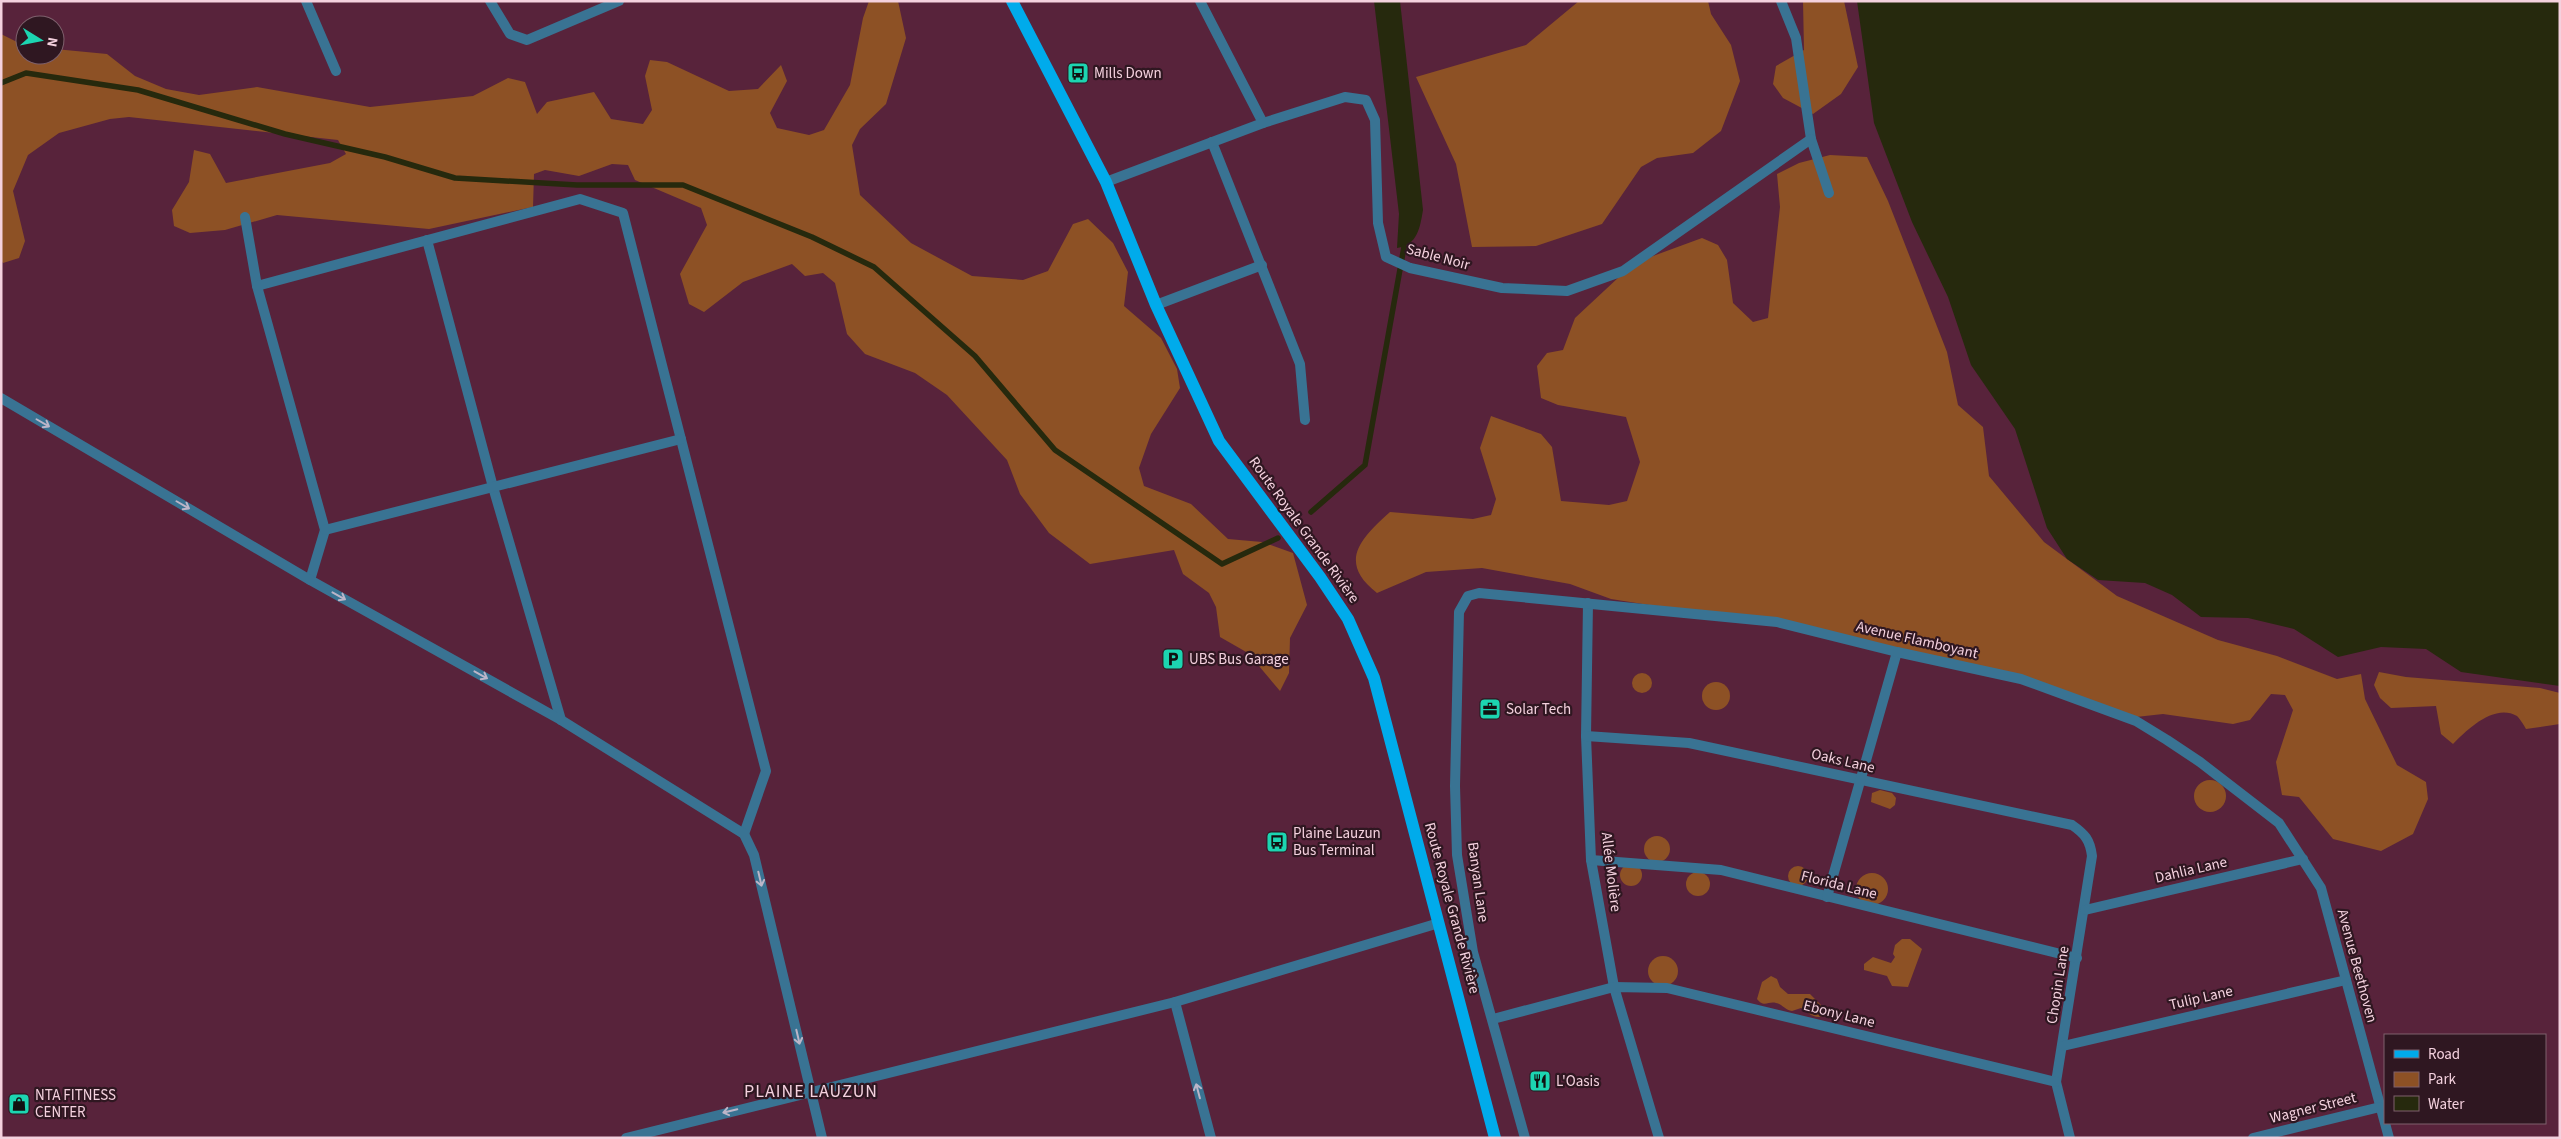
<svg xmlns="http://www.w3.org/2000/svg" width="2561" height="1139" viewBox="0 0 2561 1139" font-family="'Source Sans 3',sans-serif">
<rect width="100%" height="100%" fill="#58233b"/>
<g fill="#8d5125">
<path d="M869,1H898L906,38L886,104L860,129L852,145L860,195L911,243L972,276L1023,280L1048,271L1073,224L1088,219L1113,243L1128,272L1124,306L1161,338L1177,369L1180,388L1151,434L1139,468L1144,486L1191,504L1228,539L1262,542L1293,553L1307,605L1290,638L1289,673L1280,691L1248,653L1220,637L1216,607L1209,593L1183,574L1174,550L1090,564L1049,533L1020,494L1007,460L947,395L915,373L865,354L847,334L835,283L823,273L805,276L792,264L743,282L704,312L689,304L680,274L707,225L701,208L635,180L628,165L612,164L579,176L545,170L534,174L533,207L429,229L277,215L225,230L190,233L174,226L172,210L189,182L194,150L210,154L226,183L330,163L346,154L338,140L129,117L110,119L59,133L28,155L13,191L25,241L19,258L3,263L1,260V34L25,46V55H55V49L107,54L135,76L166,89L199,95L257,87L370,107L473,96L508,78L525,82L537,114L547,102L594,92L611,119L643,124L652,110L645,76L650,60L667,62L729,91L758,89L781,65L787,81L770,113L777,128L809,135L824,130L850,85L863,18Z"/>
<path d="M1579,1H1708L1711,14L1731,45L1740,81L1721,131L1693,153L1657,158L1641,167L1602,224L1536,246L1472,247L1456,164L1416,77L1526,45Z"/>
<path d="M1803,1H1844L1858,67L1841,94L1813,114L1783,98L1773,84L1776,66L1804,50Z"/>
<path d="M1830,155L1867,157L1888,201L1947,352L1958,405L1983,427L1989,476L2044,542L2117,596L2218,640L2277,656L2337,679L2361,674L2365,699L2397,765L2426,782L2428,799L2413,834L2381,851L2333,839L2299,797L2282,795L2276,762L2293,710L2285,695L2271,694L2250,720L2233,724L2163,714L2136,717L2095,703L1778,619L1649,605L1611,599L1570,584L1482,568L1426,572L1377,593C1337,562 1361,538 1390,512L1473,519L1491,515L1496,499L1480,448L1491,416L1541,434L1552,447L1561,501L1609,505L1627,501L1640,462L1626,417L1558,405L1541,398L1537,366L1547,353L1563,350L1575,318L1634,263L1702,238L1718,245L1727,260L1733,303L1753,322L1768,318L1780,207L1777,174L1799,163Z"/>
<path d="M2379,672L2406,677L2540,688L2560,693V724L2526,729C2524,725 2520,719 2517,716C2494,703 2467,730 2453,744L2441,734L2436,706L2391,708L2380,698L2374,685Z"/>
<circle cx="1642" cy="683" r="10"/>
<circle cx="1716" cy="696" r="14"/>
<circle cx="2210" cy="796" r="16"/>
<path d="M1880,790L1892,793L1896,798L1895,805L1890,809L1871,802L1872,793Z"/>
<circle cx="1657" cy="849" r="13"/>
<circle cx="1631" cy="875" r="11"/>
<circle cx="1798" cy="876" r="10"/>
<circle cx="1698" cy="884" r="12"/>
<circle cx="1872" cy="889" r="16"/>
<path d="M1902,939H1910L1922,949L1908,987L1892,986L1887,976L1864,970V964L1873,957L1891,963L1895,957L1893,954L1895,945Z"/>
<circle cx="1663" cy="971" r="15"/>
<path d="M1771,976L1777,979L1780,987L1788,994H1810L1821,1005L1829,1009L1828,1014C1815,1021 1810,1014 1801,1008L1792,1011C1785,1010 1782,1004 1776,1003C1768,1001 1764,1008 1757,999L1762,982Z"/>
</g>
<g fill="#26290d">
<path d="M1374,1H1400L1423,210C1420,227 1418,245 1397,248L1399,214Z"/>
<path d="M1857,1H2560V686L2461,672L2426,649L2381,647L2338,657L2294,629L2248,618L2201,617L2172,595L2145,583L2098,580L2067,559L2047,528L2015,429L1971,365L1948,297L1912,222L1874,123Z"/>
</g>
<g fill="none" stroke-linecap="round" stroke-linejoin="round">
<g stroke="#26290d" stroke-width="5.5">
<path d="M1,83L26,73L138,90L285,134L385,157L455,178L577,185H683L812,237L874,267L975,356L1055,450L1222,564L1278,538"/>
<path d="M1311,512L1365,465L1404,247"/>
</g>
<g stroke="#397393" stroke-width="10">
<path d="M306,1L336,71"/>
<path d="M490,1L510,34L527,40L619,1"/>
<path d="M1200,1L1263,123"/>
<path d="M1781,1L1796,38L1811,139L1829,193"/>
<path d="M1212,142L1300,364L1305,420"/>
<path d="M1106,182L1263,123L1345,97L1366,100L1375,120L1378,223L1386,257L1410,268L1502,288L1567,291L1623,271L1811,139"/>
<path d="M245,217L257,286L325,530L310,580"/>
<path d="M427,240L493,487L561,720"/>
<path d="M257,286L580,199L623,213L766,771L744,834"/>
<path d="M1156,305L1262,265"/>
<path d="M1,398L310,580L561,720L744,834L754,855L822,1138"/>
<path d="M325,530L681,439"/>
<path d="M1588,603L1586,736L1591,860L1614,987L1659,1138"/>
<path d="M1586,736L1689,743L2072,825C2085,834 2090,840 2092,856L2056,1082L2070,1138"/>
<path d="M1591,860L1721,870L2077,958"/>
<path d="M1827,897L1897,652"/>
<path d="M2085,910L2303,859"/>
<path d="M1175,1002L1211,1138"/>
<path d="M1493,1019L1614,987L1667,988L2056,1082"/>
<path d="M2063,1046L2346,980"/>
<path d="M626,1138L1175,1002L1439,923"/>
<path d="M1525,1138L1473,952L1457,855L1455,786L1459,612L1468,596L1479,593L1777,622L1897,652L2021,679L2136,721L2167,740L2200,762L2279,823L2321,888L2389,1138"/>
<path d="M2253,1138L2380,1107"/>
</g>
<path stroke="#00abeb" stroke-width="12" d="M1012,1L1106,182L1156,305L1219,441L1320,577L1348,619L1374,678L1495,1138"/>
</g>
<defs><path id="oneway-shaft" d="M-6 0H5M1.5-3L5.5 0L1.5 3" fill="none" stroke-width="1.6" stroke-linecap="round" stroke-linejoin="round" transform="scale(1.25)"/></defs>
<g stroke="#bcb5c8">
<use href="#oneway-shaft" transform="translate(43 423) rotate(30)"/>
<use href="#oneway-shaft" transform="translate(183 505) rotate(30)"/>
<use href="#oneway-shaft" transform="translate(339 596) rotate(29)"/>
<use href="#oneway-shaft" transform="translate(481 675) rotate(29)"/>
<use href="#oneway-shaft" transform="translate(760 879) rotate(77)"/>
<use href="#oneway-shaft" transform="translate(798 1037) rotate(77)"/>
<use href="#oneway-shaft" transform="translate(1198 1091) rotate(-105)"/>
<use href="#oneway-shaft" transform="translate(730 1111) rotate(166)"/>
</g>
<defs>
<g id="bus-square" transform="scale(1.125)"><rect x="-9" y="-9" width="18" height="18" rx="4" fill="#1cd5b1" stroke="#2f1721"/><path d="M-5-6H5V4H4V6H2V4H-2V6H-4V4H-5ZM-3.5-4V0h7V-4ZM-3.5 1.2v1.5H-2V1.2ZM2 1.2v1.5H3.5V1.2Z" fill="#111"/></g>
<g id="parking-square" transform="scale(1.125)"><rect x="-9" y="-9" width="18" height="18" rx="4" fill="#1cd5b1" stroke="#2f1721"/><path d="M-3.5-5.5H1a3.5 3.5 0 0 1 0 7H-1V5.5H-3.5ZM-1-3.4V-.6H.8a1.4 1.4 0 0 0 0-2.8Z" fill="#111"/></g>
<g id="office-square" transform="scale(1.125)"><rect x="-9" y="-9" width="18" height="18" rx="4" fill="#1cd5b1" stroke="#2f1721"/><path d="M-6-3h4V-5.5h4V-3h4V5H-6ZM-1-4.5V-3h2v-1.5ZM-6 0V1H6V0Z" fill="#111"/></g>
<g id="restaurant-square" transform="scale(1.125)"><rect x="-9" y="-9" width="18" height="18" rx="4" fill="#1cd5b1" stroke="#2f1721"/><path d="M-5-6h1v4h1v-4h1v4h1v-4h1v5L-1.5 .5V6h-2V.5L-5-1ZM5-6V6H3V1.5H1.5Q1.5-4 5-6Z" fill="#111"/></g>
<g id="shop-square" transform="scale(1.125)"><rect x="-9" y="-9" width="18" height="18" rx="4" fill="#1cd5b1" stroke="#2f1721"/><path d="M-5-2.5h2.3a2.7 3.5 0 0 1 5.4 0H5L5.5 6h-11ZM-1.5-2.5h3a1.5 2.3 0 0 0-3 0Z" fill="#111"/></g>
</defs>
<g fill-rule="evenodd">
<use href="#bus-square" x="1078" y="73"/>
<use href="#parking-square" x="1173" y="659"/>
<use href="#office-square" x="1490" y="709"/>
<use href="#bus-square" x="1277" y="842"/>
<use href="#restaurant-square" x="1540" y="1081"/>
<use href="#shop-square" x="19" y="1104"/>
</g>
<g text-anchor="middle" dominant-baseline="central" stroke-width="4.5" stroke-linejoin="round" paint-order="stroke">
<g font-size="15" fill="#f4d1de" stroke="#2f1721" text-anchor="start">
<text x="1094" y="73">Mills Down</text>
<text x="1189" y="659">UBS Bus Garage</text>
<text x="1506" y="709">Solar Tech</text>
<text x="1293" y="833">Plaine Lauzun<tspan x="1293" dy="17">Bus Terminal</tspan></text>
<text x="1556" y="1081">L'Oasis</text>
<text x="35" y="1095">NTA FITNESS<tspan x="35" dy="17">CENTER</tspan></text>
</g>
<g font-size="15" fill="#f4d1de" stroke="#2f1721">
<text transform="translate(1438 257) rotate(15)">Sable Noir</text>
<text transform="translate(1304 530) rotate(54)">Route Royale Grande Rivière</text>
<text transform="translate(1917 640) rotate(13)">Avenue Flamboyant</text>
<text transform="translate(1843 761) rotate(13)">Oaks Lane</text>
<text transform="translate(2191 870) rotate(-13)">Dahlia Lane</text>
<text transform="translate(1611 872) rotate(83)">Allée Molière</text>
<text transform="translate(1478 882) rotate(82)">Banyan Lane</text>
<text transform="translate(1839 885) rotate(14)">Florida Lane</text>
<text transform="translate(1452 908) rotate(75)">Route Royale Grande Rivière</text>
<text transform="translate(2357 966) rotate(75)">Avenue Beethoven</text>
<text transform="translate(2058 985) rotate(-81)">Chopin Lane</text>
<text transform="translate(2201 998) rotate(-13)">Tulip Lane</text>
<text transform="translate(1839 1014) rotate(14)">Ebony Lane</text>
<text transform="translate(2313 1108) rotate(-14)">Wagner Street</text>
</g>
<g font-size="18" letter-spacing="1" fill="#f4d1de" stroke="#2f1721">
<text x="811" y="1091">PLAINE LAUZUN</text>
</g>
</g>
<rect width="2561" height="1139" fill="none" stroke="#f4d1de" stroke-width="5"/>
<rect x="2384" y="1034" width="162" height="90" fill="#2f1721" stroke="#7e616d"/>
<rect x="2394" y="1050" width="25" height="8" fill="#00abeb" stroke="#7e616d"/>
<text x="2428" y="1059" font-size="15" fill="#f4d1de">Road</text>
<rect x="2394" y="1072" width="25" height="15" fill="#8d5125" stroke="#7e616d"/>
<text x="2428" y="1084" font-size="15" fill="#f4d1de">Park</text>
<rect x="2394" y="1096" width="25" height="15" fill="#26290d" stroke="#7e616d"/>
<text x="2428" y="1109" font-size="15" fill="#f4d1de">Water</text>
<g transform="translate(40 40) rotate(100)"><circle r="24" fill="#2f1721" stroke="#7e616d"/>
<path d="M0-4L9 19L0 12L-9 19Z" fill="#1cd5b1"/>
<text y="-8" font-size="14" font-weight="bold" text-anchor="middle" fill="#f4d1de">N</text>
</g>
</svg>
